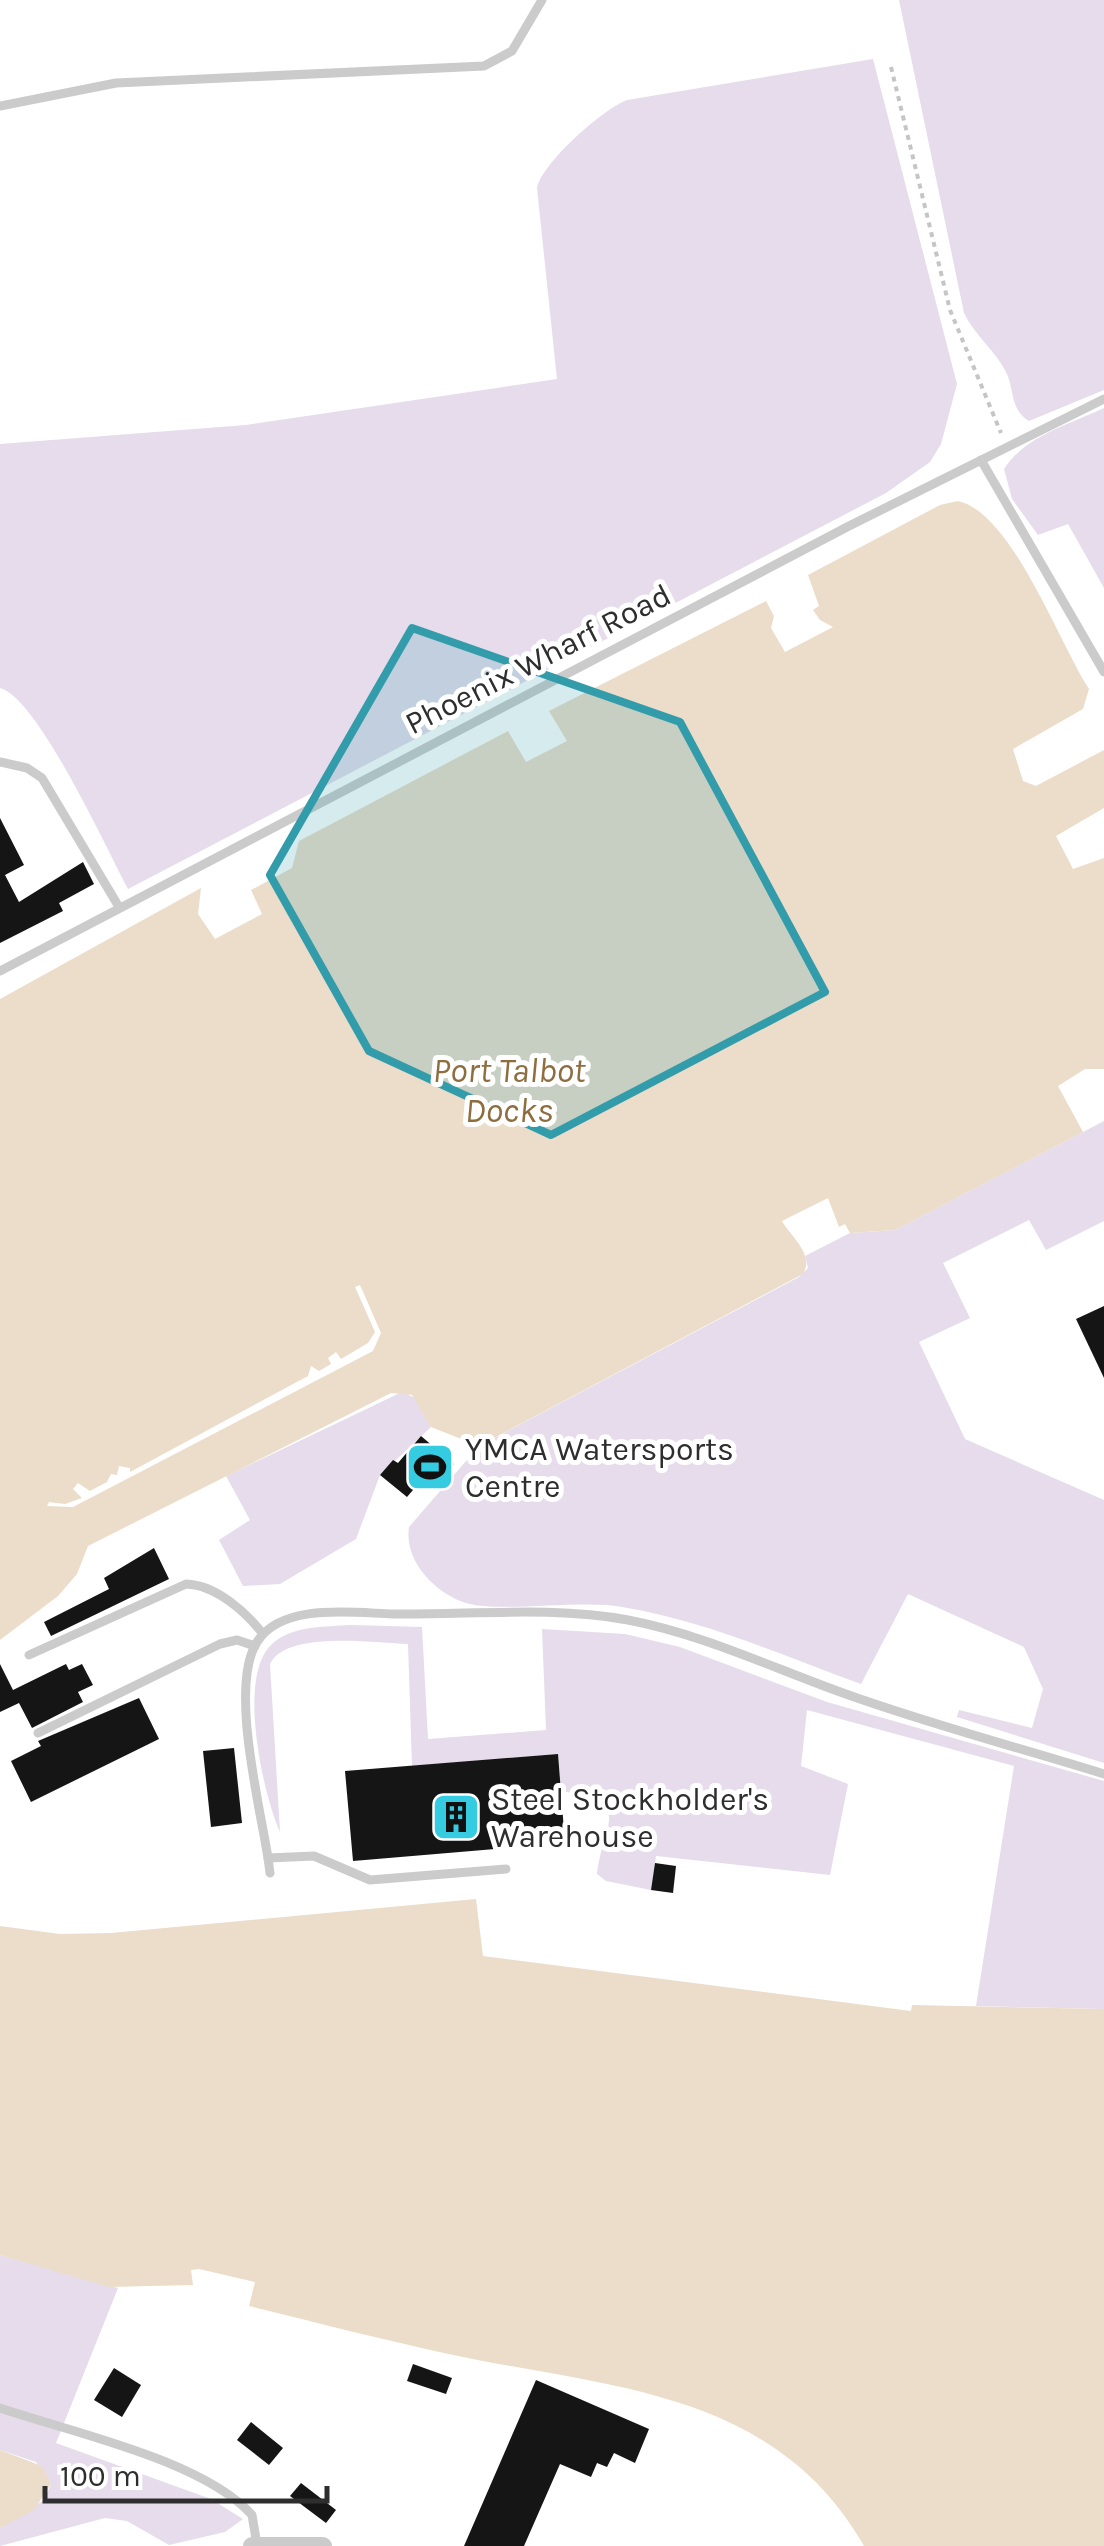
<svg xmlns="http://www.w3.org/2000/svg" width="1104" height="2546" viewBox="0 0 1104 2546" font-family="Karla,sans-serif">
<rect width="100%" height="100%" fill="#fff"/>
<g fill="#e6dceb">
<path d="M899,0H1104V390L1029,421C1009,408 1015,390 1006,372C995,350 975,336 964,313Z"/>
<path d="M873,59L957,384L941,444L930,462L886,493L128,889C107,850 38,698 0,688V444L246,425L557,379L537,188C543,162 603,109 627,100Z"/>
<path d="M1104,408V588L1068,524L1038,535L1012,499L1004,469C1025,436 1070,424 1104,408Z"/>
<path d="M1104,1121V1221L1046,1250L1029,1220L943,1263L970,1318L919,1342L965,1439L1104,1500V1763L957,1717L959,1710L1032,1728L1043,1689L1024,1647L908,1594L861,1684C783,1656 704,1620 622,1607C579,1599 494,1614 463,1602C433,1591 404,1560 409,1527L479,1446L799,1277L808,1268L805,1256L850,1233L895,1230Z"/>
<path d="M402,1392L415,1398L431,1427L380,1475L356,1539L280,1584L243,1586L219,1540L250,1520L226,1476Z"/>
<path d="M352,1625L422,1627L428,1739L546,1730L542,1629L625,1634L680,1647L827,1702L1104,1781V2009L976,2006L1014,1766L807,1710L801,1766L848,1784L830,1875L656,1856L651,1890L606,1881L597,1874C603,1821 635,1804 561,1791L558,1754L412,1766L408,1644C376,1643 286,1630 270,1664L280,1832C263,1794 237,1678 271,1645C291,1625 325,1627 352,1625Z"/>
<path d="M0,2255L118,2288L56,2443L211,2499L243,2519L225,2532L169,2545L127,2521L105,2518L0,2546V2528L44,2500L51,2484L36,2462L0,2450Z"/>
</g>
<g fill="#ebddc9">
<path d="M958,501C1012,513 1059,643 1089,689L1083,709L1013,749L1023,781L1036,786L1104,750V808L1056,836L1073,869L1104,858V1069H1085L1058,1086L1083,1132L895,1230L850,1233L845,1224L839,1227L828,1198L782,1221C790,1236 815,1254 803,1274L479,1446L431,1427L412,1395L391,1393L88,1546L77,1574L58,1596L0,1640V999L201,888L198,914L215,939L262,914L251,890L292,868L299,841L508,731L526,762L567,741L549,711L766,601L774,616L771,628L785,652L833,627L820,620L813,610L819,606L808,575L940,505Z"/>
<path d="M476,1899L483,1956L911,2011L912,2005L1104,2009V2546H864C776,2391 611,2388 458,2356C388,2341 318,2323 249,2306L255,2282L199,2269L191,2270L193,2285L109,2287L0,2255V1926L60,1934L111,1933Z"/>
<path d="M0,2450L42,2466L51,2484L34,2510L0,2528Z"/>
</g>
<path fill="#fff" d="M360,1285L381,1333L373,1351L73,1507L47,1506L49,1502L65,1504L82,1498L73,1489L78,1483L90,1491L107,1482L111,1474L117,1475L119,1466L130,1468V1472L308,1376L311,1366L319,1371L331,1364L328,1358L336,1352L341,1359L368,1343L375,1332L355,1287Z"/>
<g fill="#151515">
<path d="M0,818L24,865L5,875L19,902L83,862L94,884L59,903L63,911L0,943Z"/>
<path d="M1104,1306V1378L1076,1319Z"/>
<path d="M421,1436L454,1464L440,1481L426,1489L419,1483L407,1497L380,1475L393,1460L398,1463Z"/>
<path d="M154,1548L169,1579L51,1636L44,1622L109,1589L104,1578Z"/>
<path d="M0,1664L13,1690L66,1664L69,1670L82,1664L93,1685L78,1692L83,1702L32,1728L19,1703L0,1712Z"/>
<path d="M139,1698L159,1739L31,1802L11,1761L41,1746L38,1741Z"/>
<path d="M234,1748L242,1823L211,1827L203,1751Z"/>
<path d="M558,1754L565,1843L353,1861L345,1771Z"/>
<path d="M655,1863L676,1866L673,1893L651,1890Z"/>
<path d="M413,2364L452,2378L446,2394L407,2381Z"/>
<path d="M114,2368L141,2385L122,2417L94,2400Z"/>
<path d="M536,2380L649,2429L635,2463L614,2453L607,2467L597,2463L591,2477L560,2464L524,2546H464Z"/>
<path d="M251,2422L283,2448L269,2465L237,2440Z"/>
<path d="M301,2483L336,2510L326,2523L290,2496Z"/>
</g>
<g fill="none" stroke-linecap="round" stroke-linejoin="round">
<path stroke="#c5c5c5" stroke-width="4" stroke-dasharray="5 5" stroke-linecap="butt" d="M891,67L950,310L1001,433"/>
<g stroke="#cbcbcb" stroke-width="9">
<path d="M0,106L116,83L484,66L512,51L542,0"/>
<path d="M981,460L1104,672"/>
<path d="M0,762L27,768L42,778L119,907"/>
<path d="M0,971L849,526L1104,399"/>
<path d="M29,1655L186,1584C216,1585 246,1612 263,1634"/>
<path d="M38,1733L220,1644L237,1640L255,1646"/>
<path d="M268,1858L270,1873"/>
<path d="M506,1869L370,1880L314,1856L268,1858C260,1806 229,1686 257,1642C282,1602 354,1613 393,1614C471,1615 552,1606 628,1620C702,1634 773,1668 843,1693C929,1724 1017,1747 1104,1774"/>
<path d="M0,2408C70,2432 203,2460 252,2515L257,2545"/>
</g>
<path stroke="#cbcbcb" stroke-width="18" d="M252,2546H323"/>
</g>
<path fill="#339cab" fill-opacity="0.2" stroke="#339cab" stroke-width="8" stroke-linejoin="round" d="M412,628L680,722L825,992L551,1135L369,1051L270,875Z"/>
<defs>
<g id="stadium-square" transform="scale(2.5)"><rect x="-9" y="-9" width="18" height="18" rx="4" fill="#35cbe0" stroke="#fff"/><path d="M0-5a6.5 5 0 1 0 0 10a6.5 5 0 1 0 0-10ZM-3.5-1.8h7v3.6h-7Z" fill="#111"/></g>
<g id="building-square" transform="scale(2.5)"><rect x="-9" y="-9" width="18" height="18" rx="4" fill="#35cbe0" stroke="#fff"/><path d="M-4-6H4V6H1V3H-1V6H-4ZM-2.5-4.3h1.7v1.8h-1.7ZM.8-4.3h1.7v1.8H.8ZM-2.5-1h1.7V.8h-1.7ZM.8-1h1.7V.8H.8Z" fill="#111"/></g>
</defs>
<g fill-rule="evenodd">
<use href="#stadium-square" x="430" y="1467"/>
<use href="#building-square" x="456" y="1817"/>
</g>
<g text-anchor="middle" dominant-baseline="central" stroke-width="10" stroke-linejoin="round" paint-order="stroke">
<g font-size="32" fill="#2e2e2e" stroke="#fff">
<text transform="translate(538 659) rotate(-27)">Phoenix Wharf Road</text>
</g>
<g font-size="32" fill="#2e2e2e" stroke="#fff" text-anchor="start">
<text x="465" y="1449">YMCA Watersports<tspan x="465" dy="37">Centre</tspan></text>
<text x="491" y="1799">Steel Stockholder's<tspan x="491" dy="37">Warehouse</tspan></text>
</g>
<g font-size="35" font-style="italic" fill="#8e6d3e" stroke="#fff">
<text x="509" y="1070">Port Talbot<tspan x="509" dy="40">Docks</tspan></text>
</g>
</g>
<path d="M45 2486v15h282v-15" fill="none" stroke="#2e2e2e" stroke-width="5"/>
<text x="60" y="2486" font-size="30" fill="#2e2e2e" stroke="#ffffff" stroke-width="8" paint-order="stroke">100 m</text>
</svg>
